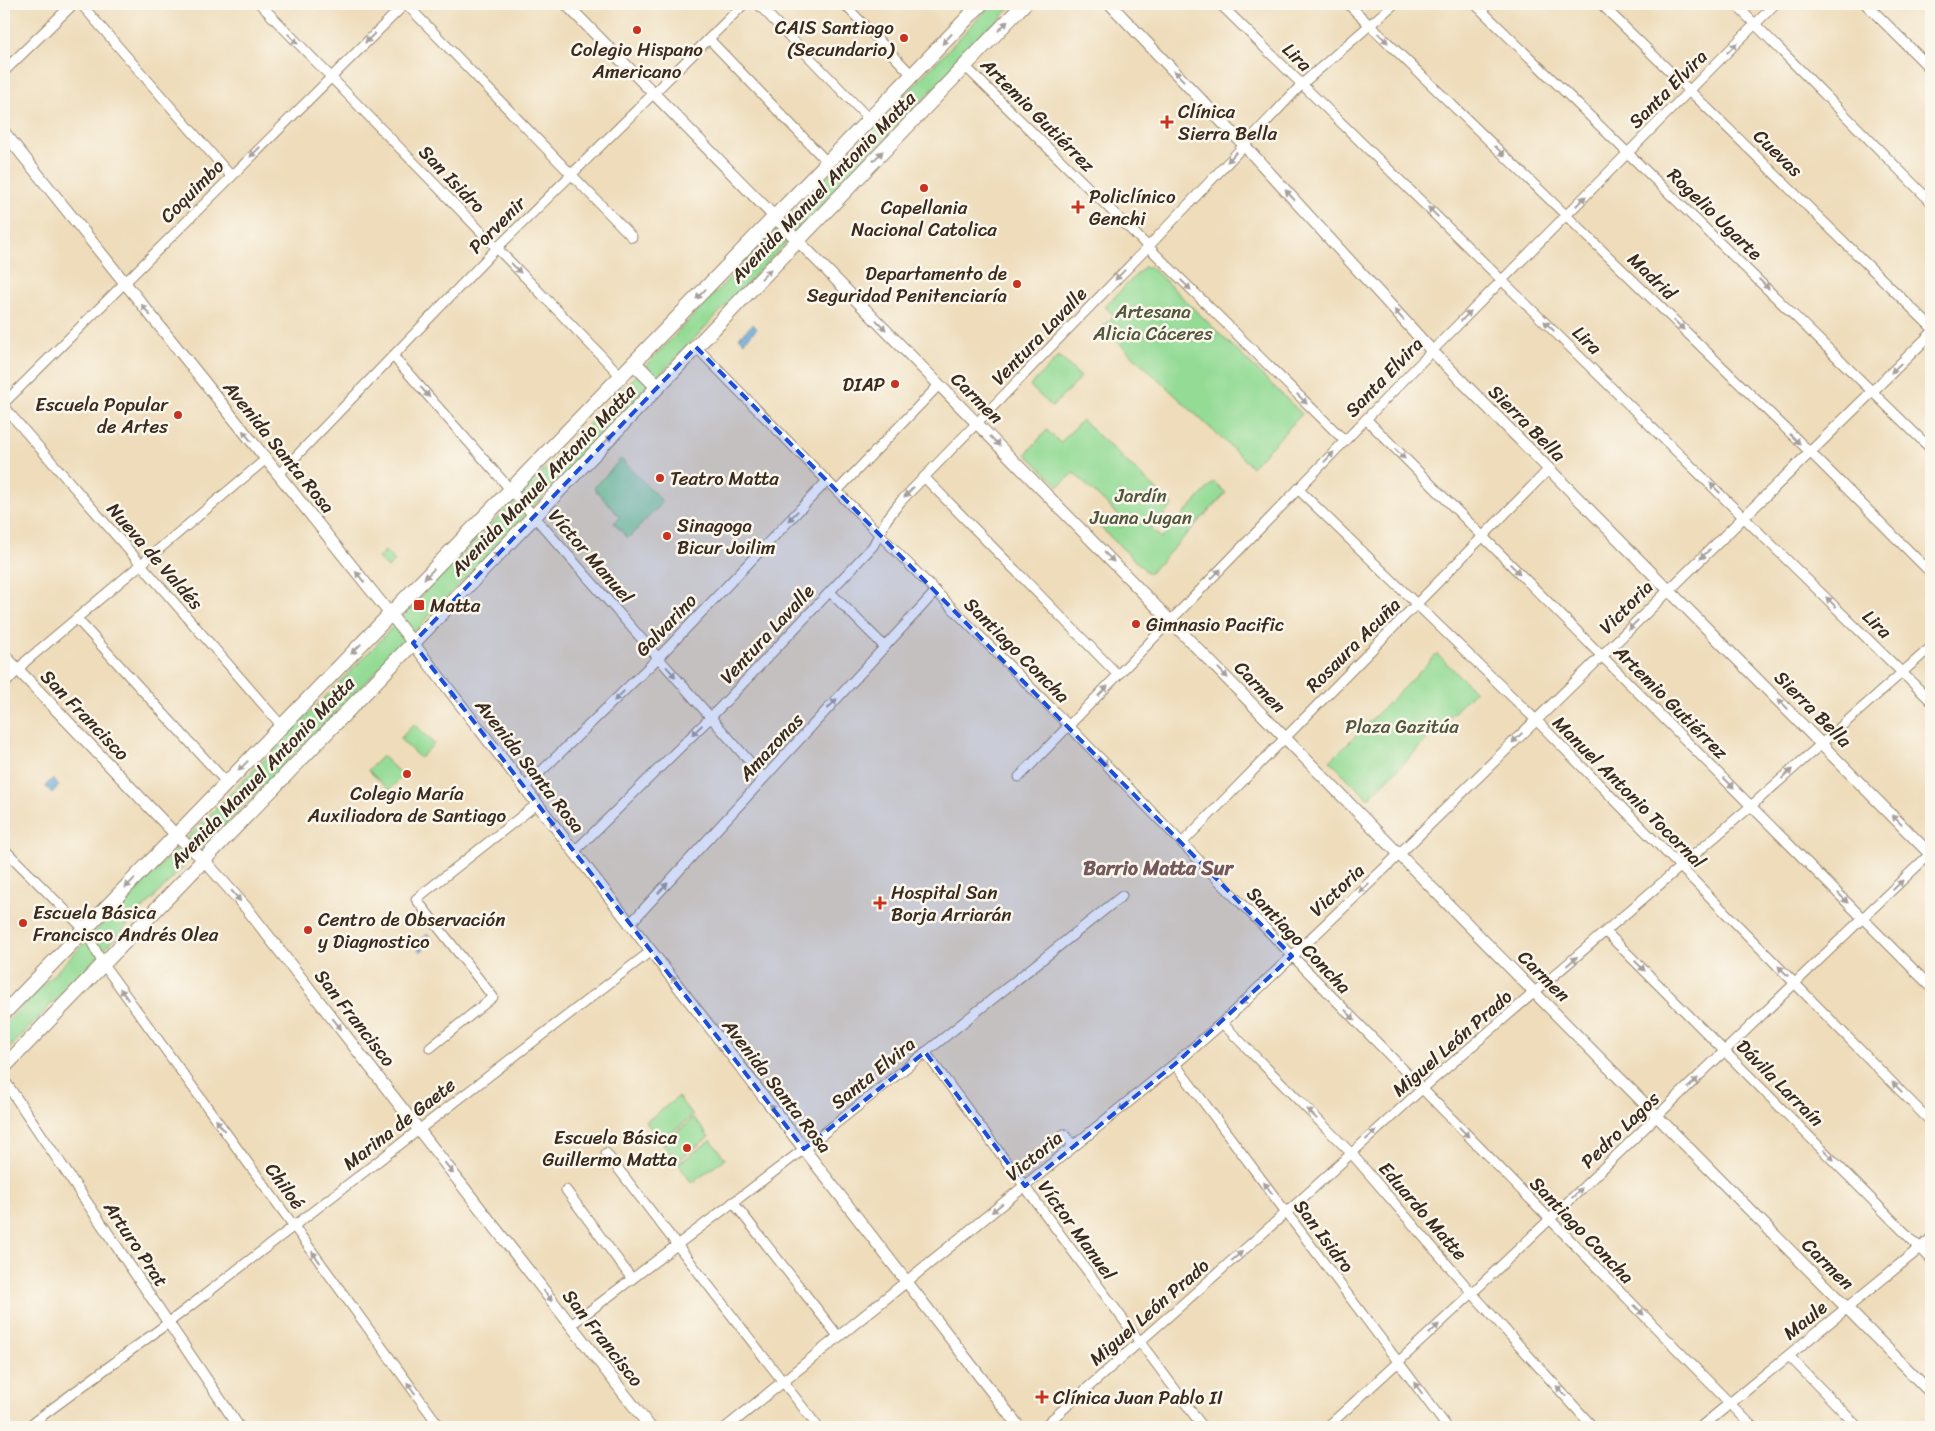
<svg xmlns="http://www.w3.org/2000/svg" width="1935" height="1431" viewBox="0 0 1935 1431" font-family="Sriracha,sans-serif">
<rect width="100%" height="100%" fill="#fbf7ec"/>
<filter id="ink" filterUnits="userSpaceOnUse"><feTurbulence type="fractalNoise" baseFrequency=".02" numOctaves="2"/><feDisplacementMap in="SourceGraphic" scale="10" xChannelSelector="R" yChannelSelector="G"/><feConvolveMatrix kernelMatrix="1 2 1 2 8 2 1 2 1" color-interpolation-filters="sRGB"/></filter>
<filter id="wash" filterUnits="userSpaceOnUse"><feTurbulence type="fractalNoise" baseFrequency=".0096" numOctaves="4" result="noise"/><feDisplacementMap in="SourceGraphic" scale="20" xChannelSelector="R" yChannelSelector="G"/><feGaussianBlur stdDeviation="1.12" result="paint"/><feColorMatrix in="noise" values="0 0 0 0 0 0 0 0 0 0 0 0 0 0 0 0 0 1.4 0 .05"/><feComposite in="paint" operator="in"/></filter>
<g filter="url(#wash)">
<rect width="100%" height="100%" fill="#eedcba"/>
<g fill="#94db96" stroke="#68825a">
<path d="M992,4H1014L391,656L184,866L4,1054V1025L376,645L402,616L627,385Z"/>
<path d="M1144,267H1151L1302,414L1252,467L1102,327L1114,315L1105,307Z"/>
<path d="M1059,356L1081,377L1052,407L1030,386Z"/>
<path d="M1082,420L1173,505L1151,528L1161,538L1214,482L1226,493L1149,574L1099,526L1109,516L1121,528L1126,523L1074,473L1059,486L1026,454L1047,430L1060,443Z"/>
<path d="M621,459L663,502L628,538L614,523L620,517L594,488Z"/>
<path d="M385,551L395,561L388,568L378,558Z"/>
<path d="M1437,654L1475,691L1368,799L1330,761Z"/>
<path d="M414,724L434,744L420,758L400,739Z"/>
<path d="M382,756L403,776L389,790L368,770Z"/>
<path d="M678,1097L693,1116L660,1141L646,1122Z"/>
<path d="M694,1118L709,1137L676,1162L662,1143Z"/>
<path d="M711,1140L725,1159L692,1183L678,1164Z"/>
</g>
<g fill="#60a4d5" stroke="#4e677a">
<path d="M753,324L757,329L744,342L739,337Z"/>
<path d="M52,779L59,786L52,793L45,786Z"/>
<path d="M428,934L433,941L420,952L414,945Z"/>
</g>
</g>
<g filter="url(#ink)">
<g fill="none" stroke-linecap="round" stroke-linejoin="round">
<g stroke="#94836c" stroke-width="11">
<g id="minor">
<path d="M81,4L231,176"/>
<path d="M260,4L621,376"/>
<path d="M406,4L632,237"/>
<path d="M758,4L870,120"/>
<path d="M844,4L913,76"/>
<path d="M965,4L973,12"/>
<path d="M1220,4L1931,701"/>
<path d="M1348,4L1810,452L1931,573"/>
<path d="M1475,4L1931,449"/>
<path d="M1601,4L1931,327"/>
<path d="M1735,4L1931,202"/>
<path d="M709,39L828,163"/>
<path d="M965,66L1345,441"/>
<path d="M696,347L879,534L1069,726L1182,843L1753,1427"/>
<path d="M393,356L764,778"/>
<path d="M4,403L405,4"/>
<path d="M4,407L281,725"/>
<path d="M1366,419L1931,987"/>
<path d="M278,475L497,248L744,4"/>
<path d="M924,477L1118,675"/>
<path d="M1298,489L1536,720L1931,1122"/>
<path d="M837,491L939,385"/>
<path d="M830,592L885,647"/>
<path d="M77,619L227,783"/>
<path d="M4,685L26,661L266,459"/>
<path d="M1019,777L1432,351L1775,4"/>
<path d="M524,788L658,658L827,481"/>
<path d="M1182,843L1549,469"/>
<path d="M4,849L85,930L103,964L440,1427"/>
<path d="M574,852L711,717L873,546L887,519L901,501L1148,247L1302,84L1394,4"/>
<path d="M630,924L936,591"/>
<path d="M1606,932L1931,1259"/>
<path d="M1222,1023L1351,1153L1472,1293L1593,1427"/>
<path d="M430,1048L493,997L416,899L537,804"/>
<path d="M925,1052L1203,1427"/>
<path d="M1175,1064L1447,1427"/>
<path d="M1064,1134L1074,1146"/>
<path d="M606,1153L818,1427"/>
<path d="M566,1190L632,1279"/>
<path d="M733,1202L838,1336"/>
<path d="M571,1325L804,1149L1122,896"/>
<path d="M1789,1356L1858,1427"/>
<path d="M27,1427L168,1323L651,951"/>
<path d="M1043,1427L1297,1203L1422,1089L1751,806L1931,647"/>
<path d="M1327,1427C1533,1241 1729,1044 1931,853"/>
</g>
</g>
<g stroke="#94836c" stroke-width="12">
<g id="tertiary">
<path d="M1866,4L1931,69"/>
<path d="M4,71L73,4"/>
<path d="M4,1080L239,1427"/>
<path d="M727,1427L1175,1064L1222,1023L1386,867L1931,334"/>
<path d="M1701,1427L1931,1239"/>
</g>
</g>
<g stroke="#94836c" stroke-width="13">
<g id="secondary">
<path d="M566,4L1535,993L1931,1393"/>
<path d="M1110,4L1244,145L1432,351L1931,855"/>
<path d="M4,132L399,625L1019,1427"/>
<path d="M4,655L176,835L204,860L248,910L650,1427"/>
</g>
</g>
<g stroke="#94836c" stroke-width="16">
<g id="primary">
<path d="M634,363L658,387"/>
<path d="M4,1013L981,4"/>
<path d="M4,1067L413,643L1024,4"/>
</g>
</g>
<use href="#minor" stroke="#fff" stroke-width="9"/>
<use href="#tertiary" stroke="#fff" stroke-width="10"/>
<use href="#secondary" stroke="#fff" stroke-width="11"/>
<use href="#primary" stroke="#fff" stroke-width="14"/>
</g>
<defs><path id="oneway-solid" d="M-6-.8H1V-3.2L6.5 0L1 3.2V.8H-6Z" transform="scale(1.25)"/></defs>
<g fill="#a79f9a">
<use href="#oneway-solid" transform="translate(1003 26) rotate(-46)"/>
<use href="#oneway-solid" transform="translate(370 38) rotate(135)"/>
<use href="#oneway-solid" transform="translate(1383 38) rotate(44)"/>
<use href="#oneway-solid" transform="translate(293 39) rotate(46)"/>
<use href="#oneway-solid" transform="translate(947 39) rotate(133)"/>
<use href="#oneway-solid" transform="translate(1732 48) rotate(-45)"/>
<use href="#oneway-solid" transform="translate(1179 76) rotate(-134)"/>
<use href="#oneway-solid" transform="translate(1500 151) rotate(44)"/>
<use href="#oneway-solid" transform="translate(255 152) rotate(135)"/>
<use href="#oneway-solid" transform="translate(878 156) rotate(-46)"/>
<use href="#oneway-solid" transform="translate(1232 157) rotate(133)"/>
<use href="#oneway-solid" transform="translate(1290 195) rotate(-132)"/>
<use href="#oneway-solid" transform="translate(1581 201) rotate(-45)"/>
<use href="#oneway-solid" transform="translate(1433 212) rotate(-136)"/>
<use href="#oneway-solid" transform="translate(516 268) rotate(46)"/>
<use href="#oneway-solid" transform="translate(766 274) rotate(-46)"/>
<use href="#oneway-solid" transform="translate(1120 275) rotate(134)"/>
<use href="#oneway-solid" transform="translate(1764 284) rotate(44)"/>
<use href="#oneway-solid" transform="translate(1186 285) rotate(45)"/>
<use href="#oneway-solid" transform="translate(701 294) rotate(134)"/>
<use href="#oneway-solid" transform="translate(146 310) rotate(-129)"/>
<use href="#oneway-solid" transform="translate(1399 315) rotate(-132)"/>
<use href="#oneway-solid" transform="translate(1466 316) rotate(-45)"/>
<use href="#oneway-solid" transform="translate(881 325) rotate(46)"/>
<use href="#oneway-solid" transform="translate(1679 325) rotate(44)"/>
<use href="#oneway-solid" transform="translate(1549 326) rotate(-136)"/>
<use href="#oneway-solid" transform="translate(1896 368) rotate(136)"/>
<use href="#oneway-solid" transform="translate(425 392) rotate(49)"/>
<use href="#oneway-solid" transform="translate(1302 399) rotate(45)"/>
<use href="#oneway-solid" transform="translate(247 436) rotate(-129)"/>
<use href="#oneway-solid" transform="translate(1795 439) rotate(44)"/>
<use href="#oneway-solid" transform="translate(607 440) rotate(-46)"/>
<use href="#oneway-solid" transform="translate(995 441) rotate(45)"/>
<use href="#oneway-solid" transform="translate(1400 454) rotate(45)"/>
<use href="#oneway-solid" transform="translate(1329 457) rotate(-46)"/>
<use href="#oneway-solid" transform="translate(1715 488) rotate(-136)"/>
<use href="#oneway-solid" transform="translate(909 492) rotate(134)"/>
<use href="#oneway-solid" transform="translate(793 516) rotate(134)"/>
<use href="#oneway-solid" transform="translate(1705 554) rotate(136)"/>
<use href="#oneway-solid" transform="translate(494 557) rotate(-47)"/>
<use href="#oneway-solid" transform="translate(1109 557) rotate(45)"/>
<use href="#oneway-solid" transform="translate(1515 569) rotate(45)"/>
<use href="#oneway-solid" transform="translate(429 574) rotate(134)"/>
<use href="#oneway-solid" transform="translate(1216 574) rotate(-46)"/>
<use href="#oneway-solid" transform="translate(360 577) rotate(-129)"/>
<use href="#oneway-solid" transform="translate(1831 602) rotate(-136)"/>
<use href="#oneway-solid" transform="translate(1633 625) rotate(135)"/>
<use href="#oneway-solid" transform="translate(356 649) rotate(135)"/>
<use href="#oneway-solid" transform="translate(671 672) rotate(49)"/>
<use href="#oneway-solid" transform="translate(1223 673) rotate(46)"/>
<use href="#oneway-solid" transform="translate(1103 691) rotate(-46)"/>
<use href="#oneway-solid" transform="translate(619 696) rotate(136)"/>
<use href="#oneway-solid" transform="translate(454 697) rotate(-128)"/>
<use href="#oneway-solid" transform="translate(832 704) rotate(-47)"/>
<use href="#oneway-solid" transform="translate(1783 704) rotate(-135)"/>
<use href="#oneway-solid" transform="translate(697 730) rotate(136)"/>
<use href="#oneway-solid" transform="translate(1517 738) rotate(136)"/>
<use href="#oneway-solid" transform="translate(1103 761) rotate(46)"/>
<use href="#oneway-solid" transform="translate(243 766) rotate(134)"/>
<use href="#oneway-solid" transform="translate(1787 774) rotate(-42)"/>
<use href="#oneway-solid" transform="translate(1729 783) rotate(45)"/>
<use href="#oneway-solid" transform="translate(1897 820) rotate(-134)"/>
<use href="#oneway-solid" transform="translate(554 825) rotate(-128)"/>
<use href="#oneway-solid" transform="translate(130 883) rotate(134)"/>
<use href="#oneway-solid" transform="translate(1898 885) rotate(-44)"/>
<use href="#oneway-solid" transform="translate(663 888) rotate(-47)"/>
<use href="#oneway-solid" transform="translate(1364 888) rotate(137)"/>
<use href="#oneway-solid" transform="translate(236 896) rotate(50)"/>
<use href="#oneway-solid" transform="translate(1843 898) rotate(45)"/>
<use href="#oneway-solid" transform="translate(1572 961) rotate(-41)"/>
<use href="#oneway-solid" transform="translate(1640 966) rotate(45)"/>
<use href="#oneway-solid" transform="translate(1783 971) rotate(-135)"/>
<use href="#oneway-solid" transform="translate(675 981) rotate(-128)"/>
<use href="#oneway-solid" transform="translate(124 994) rotate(-126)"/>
<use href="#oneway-solid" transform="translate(1246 1000) rotate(137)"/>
<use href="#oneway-solid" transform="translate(1350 1015) rotate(46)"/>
<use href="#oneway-solid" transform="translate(337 1024) rotate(52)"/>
<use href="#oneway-solid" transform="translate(1693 1083) rotate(-44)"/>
<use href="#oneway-solid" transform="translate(1897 1087) rotate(-135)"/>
<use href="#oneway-solid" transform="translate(1124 1106) rotate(141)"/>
<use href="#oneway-solid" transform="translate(774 1110) rotate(-128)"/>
<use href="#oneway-solid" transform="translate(1312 1114) rotate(-134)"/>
<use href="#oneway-solid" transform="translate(220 1125) rotate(-126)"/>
<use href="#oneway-solid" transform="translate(1464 1132) rotate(46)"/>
<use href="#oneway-solid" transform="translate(1371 1135) rotate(-42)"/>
<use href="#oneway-solid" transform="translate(1829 1155) rotate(45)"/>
<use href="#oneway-solid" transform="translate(449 1168) rotate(52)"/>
<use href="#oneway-solid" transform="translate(1268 1188) rotate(-127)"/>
<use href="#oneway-solid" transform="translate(1577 1193) rotate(-44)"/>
<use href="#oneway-solid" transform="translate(997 1208) rotate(141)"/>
<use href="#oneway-solid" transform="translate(1237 1256) rotate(-41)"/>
<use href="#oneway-solid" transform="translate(316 1257) rotate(-126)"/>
<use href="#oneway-solid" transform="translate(548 1296) rotate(52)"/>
<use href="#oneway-solid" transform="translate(1639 1310) rotate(46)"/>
<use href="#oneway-solid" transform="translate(1434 1329) rotate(-44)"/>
<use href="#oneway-solid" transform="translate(411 1388) rotate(-126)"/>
<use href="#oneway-solid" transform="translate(1418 1388) rotate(-127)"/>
<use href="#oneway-solid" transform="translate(1561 1391) rotate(-132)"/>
</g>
</g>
<path fill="#1d4ed8" fill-opacity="0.2" stroke="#1d4ed8" stroke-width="4" stroke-dasharray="10 6" stroke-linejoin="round" d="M696,347L1292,956L1175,1064L1025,1186L925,1052L804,1149L413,643Z"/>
<g fill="#c8321e" stroke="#fbf7ec" stroke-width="2">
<circle cx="637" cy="30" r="5"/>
<circle cx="904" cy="38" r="5"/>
<path d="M1164.5 114.5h5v5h5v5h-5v5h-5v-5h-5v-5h5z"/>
<circle cx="924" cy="188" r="5"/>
<path d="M1075.5 199.5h5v5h5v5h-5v5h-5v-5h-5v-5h5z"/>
<circle cx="1017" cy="284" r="5"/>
<circle cx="895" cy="384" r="5"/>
<circle cx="178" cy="415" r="5"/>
<circle cx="660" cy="478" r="5"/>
<circle cx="667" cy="536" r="5"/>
<rect x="413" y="599" width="12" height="12" rx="2.5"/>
<circle cx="1136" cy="624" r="5"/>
<circle cx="407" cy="774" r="5"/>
<path d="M877.5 895.5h5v5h5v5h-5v5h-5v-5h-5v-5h5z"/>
<circle cx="23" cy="923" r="5"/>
<circle cx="308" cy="930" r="5"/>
<circle cx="687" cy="1148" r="5"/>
<path d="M1039.5 1389.5h5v5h5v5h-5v5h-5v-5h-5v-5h5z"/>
</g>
<g text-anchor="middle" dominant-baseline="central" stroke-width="5" stroke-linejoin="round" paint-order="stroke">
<g font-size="19" fill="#3b2a1e" stroke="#fbf7ec" text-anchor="start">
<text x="894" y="27" text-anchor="end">CAIS Santiago<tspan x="894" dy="22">(Secundario)</tspan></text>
<text x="637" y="49" text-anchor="middle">Colegio Hispano<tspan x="637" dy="22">Americano</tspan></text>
<text x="1178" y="111">Clínica<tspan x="1178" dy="22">Sierra Bella</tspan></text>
<text x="1089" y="196">Policlínico<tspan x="1089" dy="22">Genchi</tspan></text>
<text x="924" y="207" text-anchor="middle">Capellania<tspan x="924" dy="22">Nacional Catolica</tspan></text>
<text x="1007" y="273" text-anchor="end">Departamento de<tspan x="1007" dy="22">Seguridad Penitenciaría</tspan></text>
<text x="885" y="384" text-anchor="end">DIAP</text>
<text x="168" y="404" text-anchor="end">Escuela Popular<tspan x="168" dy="22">de Artes</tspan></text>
<text x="670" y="478">Teatro Matta</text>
<text x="677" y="525">Sinagoga<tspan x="677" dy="22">Bicur Joilim</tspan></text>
<text x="430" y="605">Matta</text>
<text x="1146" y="624">Gimnasio Pacific</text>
<text x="407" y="793" text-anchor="middle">Colegio María<tspan x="407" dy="22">Auxiliadora de Santiago</tspan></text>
<text x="891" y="892">Hospital San<tspan x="891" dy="22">Borja Arriarán</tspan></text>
<text x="33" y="912">Escuela Básica<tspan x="33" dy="22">Francisco Andrés Olea</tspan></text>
<text x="318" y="919">Centro de Observación<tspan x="318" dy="22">y Diagnostico</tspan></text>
<text x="677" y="1137" text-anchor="end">Escuela Básica<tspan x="677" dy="22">Guillermo Matta</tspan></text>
<text x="1053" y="1397">Clínica Juan Pablo II</text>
</g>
<g font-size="19" fill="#3b2a1e" stroke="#fbf7ec">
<text transform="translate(1297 57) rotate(44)">Lira</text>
<text transform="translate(1668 89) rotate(-45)">Santa Elvira</text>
<text transform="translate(1038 115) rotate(45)">Artemio Gutiérrez</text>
<text transform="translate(1778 153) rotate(44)">Cuevas</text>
<text transform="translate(452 179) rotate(46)">San Isidro</text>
<text transform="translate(823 187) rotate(-46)">Avenida Manuel Antonio Matta</text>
<text transform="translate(192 191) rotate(-45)">Coquimbo</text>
<text transform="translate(1715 214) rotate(44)">Rogelio Ugarte</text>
<text transform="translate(497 225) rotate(-45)">Porvenir</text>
<text transform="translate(1652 276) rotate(44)">Madrid</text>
<text transform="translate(1039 336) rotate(-46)">Ventura Lavalle</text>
<text transform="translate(1587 340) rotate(44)">Lira</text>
<text transform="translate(1384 377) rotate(-46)">Santa Elvira</text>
<text transform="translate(977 398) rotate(45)">Carmen</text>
<text transform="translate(1527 423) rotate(45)">Sierra Bella</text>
<text transform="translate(279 447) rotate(51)">Avenida Santa Rosa</text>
<text transform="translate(543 480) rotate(-46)">Avenida Manuel Antonio Matta</text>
<text transform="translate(155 556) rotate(49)">Nueva de Valdés</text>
<text transform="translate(591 556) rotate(49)">Víctor Manuel</text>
<text transform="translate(1626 607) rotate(-45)">Victoria</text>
<text transform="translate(1877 624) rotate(44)">Lira</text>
<text transform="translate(666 625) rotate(-46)">Galvarino</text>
<text transform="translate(767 634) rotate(-47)">Ventura Lavalle</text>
<text transform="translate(1353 645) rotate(-45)">Rosaura Acuña</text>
<text transform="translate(1017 650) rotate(45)">Santiago Concha</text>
<text transform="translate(1260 687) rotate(46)">Carmen</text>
<text transform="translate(1671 702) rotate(45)">Artemio Gutiérrez</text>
<text transform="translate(1813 709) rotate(45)">Sierra Bella</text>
<text transform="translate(85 715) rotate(46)">San Francisco</text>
<text transform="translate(771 747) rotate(-47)">Amazonas</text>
<text transform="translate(530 766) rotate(52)">Avenida Santa Rosa</text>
<text transform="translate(262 772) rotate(-46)">Avenida Manuel Antonio Matta</text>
<text transform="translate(1629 792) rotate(45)">Manuel Antonio Tocornal</text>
<text transform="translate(1337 890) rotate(-43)">Victoria</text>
<text transform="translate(1299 940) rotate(46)">Santiago Concha</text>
<text transform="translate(1544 976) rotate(45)">Carmen</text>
<text transform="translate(355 1018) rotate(52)">San Francisco</text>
<text transform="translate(1452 1043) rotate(-41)">Miguel León Prado</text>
<text transform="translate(873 1073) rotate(-39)">Santa Elvira</text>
<text transform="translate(1780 1083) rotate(45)">Dávila Larraín</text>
<text transform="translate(777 1086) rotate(52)">Avenida Santa Rosa</text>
<text transform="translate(399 1124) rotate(-38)">Marina de Gaete</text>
<text transform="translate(1620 1130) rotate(-44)">Pedro Lagos</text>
<text transform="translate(1034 1156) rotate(-39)">Victoria</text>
<text transform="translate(285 1186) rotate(54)">Chiloé</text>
<text transform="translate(1423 1211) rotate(49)">Eduardo Matte</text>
<text transform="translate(1077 1230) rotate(54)">Víctor Manuel</text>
<text transform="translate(1582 1230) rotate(46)">Santiago Concha</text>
<text transform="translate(1324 1236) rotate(53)">San Isidro</text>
<text transform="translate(136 1244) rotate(56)">Arturo Prat</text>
<text transform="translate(1828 1264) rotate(45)">Carmen</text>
<text transform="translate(1149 1312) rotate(-41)">Miguel León Prado</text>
<text transform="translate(1805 1320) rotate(-39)">Maule</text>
<text transform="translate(603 1338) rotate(52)">San Francisco</text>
</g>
<g font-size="19" fill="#51563c" stroke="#fbf7ec">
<text x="1153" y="311">Artesana<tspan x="1153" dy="22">Alicia Cáceres</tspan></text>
<text x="1141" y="495">Jardín<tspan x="1141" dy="22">Juana Jugan</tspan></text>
<text x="1402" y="726">Plaza Gazitúa</text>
</g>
<g font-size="20" font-weight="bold" fill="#75585c" stroke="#fbf7ec">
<text x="1158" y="868">Barrio Matta Sur</text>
</g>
</g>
<rect width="1935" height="1431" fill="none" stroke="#fbf7ec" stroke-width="20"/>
</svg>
